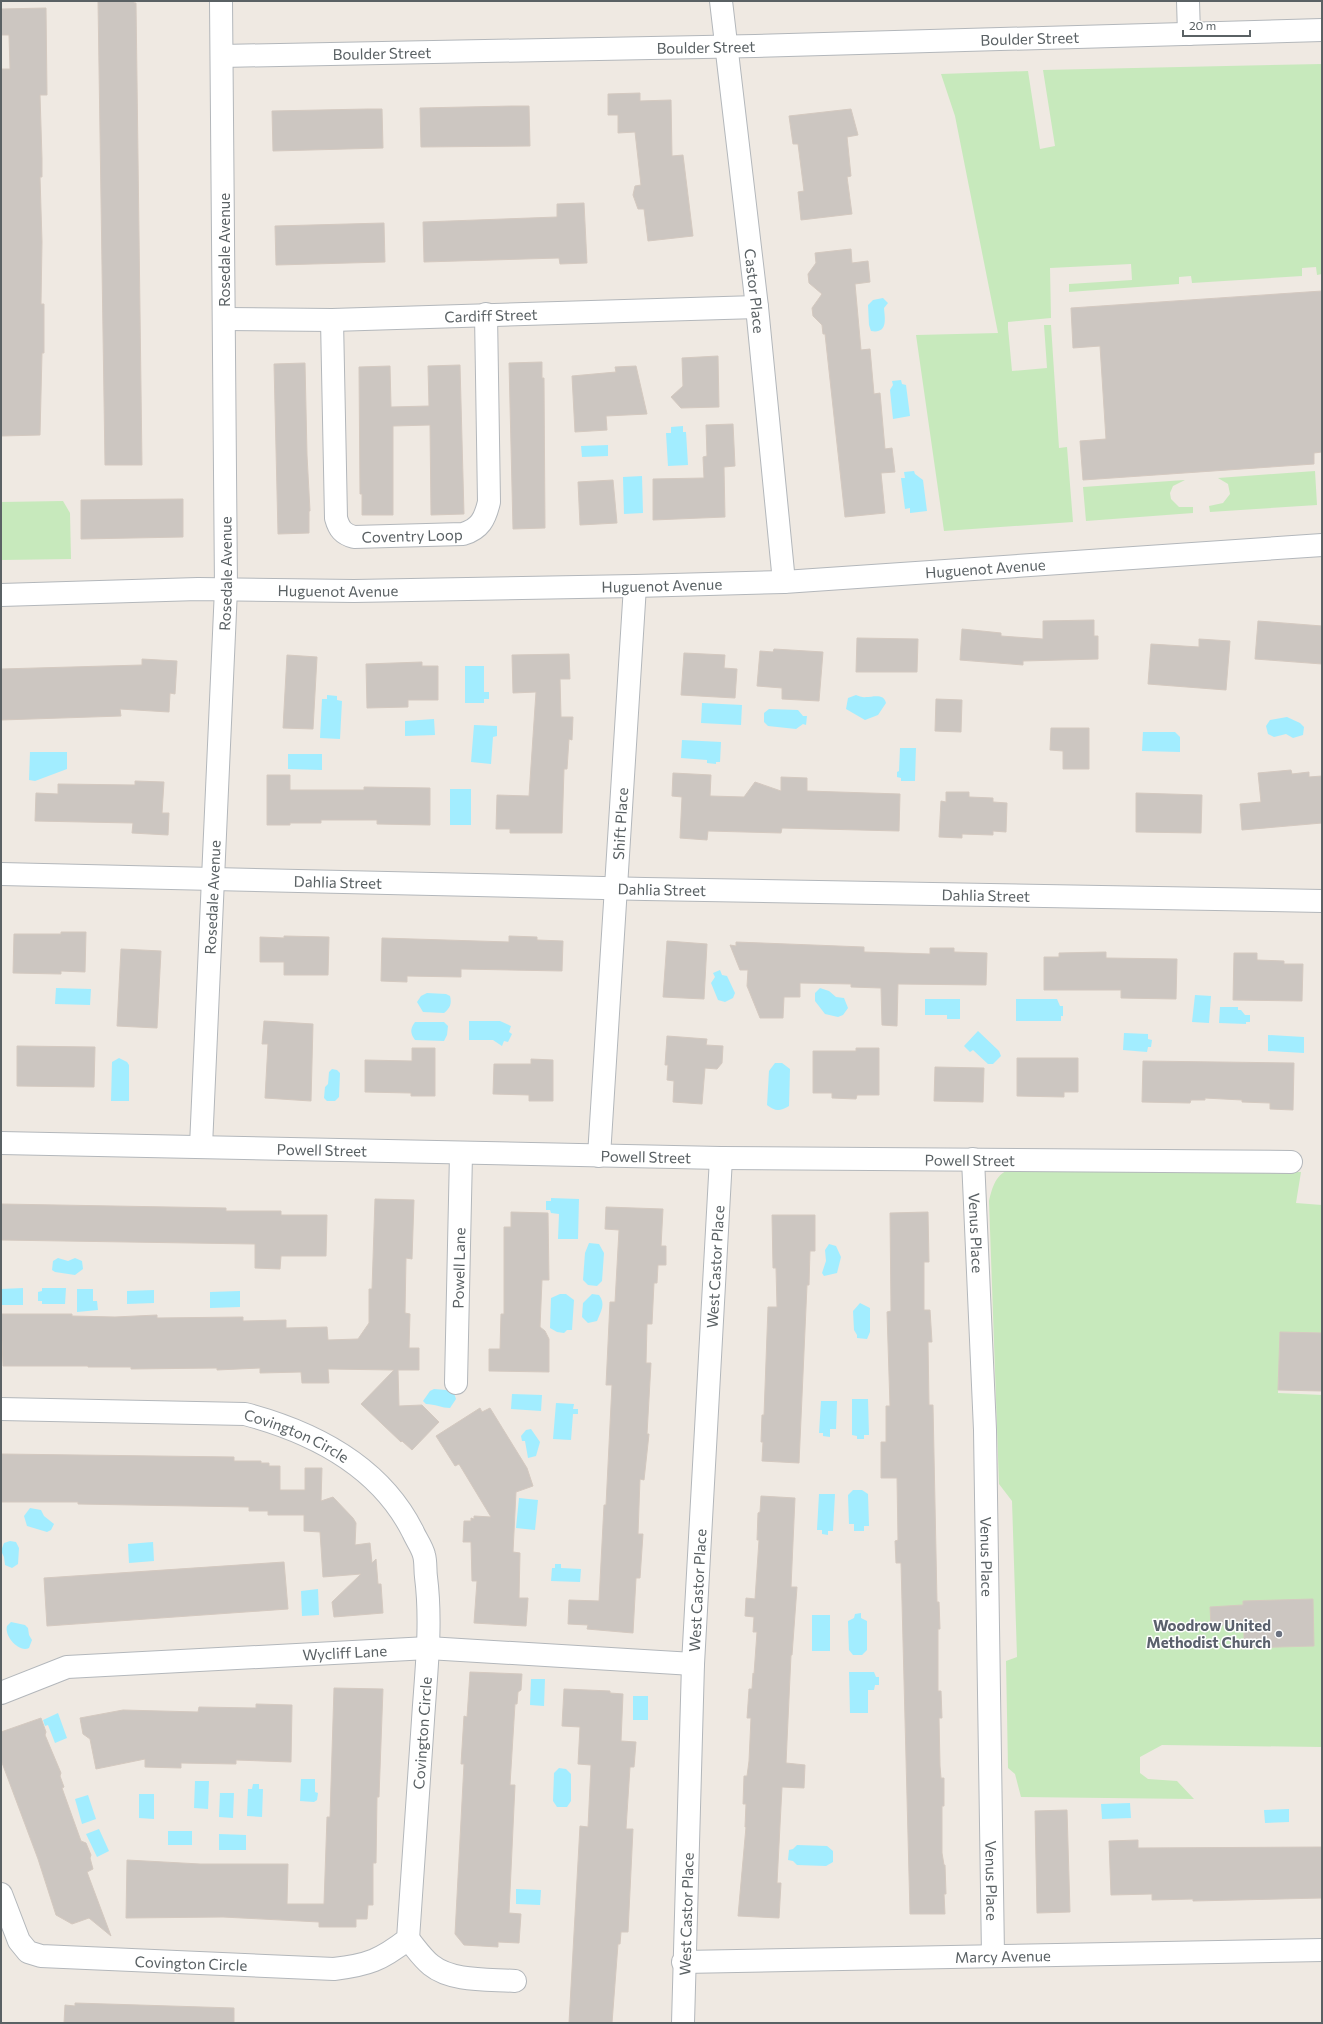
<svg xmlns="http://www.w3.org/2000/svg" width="1323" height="2024" viewBox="0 0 1323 2024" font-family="Commissioner,sans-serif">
<rect width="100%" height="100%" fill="#efe9e2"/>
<g fill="#c7e9bc">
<path d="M1322,64V274L1317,275L1316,267L1302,268V276L1192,283L1191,276L1179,277V284L1069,292V284L1132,280L1131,264L1050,268L1051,318L1008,322V328L1012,371L1047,368L1044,325H1051L1059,448L1067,447L1073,522L944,531L916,335L998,333L955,116L941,74L1028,71L1040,149L1055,146L1043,70Z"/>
<path d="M1315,471L1317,505L1210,512L1209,506L1223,503L1230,494L1228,484L1218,478Z"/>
<path d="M1185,480L1173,486L1170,493L1171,499L1179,507H1193V513L1086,521L1083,487Z"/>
<path d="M63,501L70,513L71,559L1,560V502Z"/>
<path d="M1016,1168L1301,1172L1296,1203L1322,1205V1333L1280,1332L1278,1393L1322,1395V1747L1162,1745L1140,1757V1773L1148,1779L1177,1781L1194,1799L1021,1797L1015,1774L1008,1768L1006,1661L1017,1657L1012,1501L999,1484L989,1201C993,1184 997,1171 1016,1168Z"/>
</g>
<g fill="#a2edff">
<path d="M883,298L888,303L884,308C885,319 888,334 871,331L869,325L868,305L873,300Z"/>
<path d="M901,380L902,384L906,385L910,416L893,419L890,390L893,385L892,381Z"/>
<path d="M683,426V432H686L688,465L668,466L666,433H671V427Z"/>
<path d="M608,445V456L582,457L581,446Z"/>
<path d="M914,471L915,474L923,480L927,511L910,513V508L905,509L901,478H905L904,472Z"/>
<path d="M642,476L643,513L624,514L623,477Z"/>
<path d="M465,666H484V692H489V699H484V703H465Z"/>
<path d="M327,695L337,696V700L342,701L340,739L320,738L322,699H327Z"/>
<path d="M856,695C859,696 863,698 866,697C873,697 884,693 886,703L878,715L865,720L846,709L848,698Z"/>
<path d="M702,703L742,705L741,725L701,723Z"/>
<path d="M769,709L798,710L803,716H807L806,725L803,724L796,729L768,726L764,722V713Z"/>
<path d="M1287,717L1300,723L1304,727L1303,735L1293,738L1286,734L1274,737L1268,734L1266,726L1270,720Z"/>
<path d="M434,719L435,735L405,736V721Z"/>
<path d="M474,725L497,726V736L493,737L491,764L471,762Z"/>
<path d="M1143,732H1175L1180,737V752L1142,751Z"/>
<path d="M682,740L721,742L720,762H716V764L707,763V760L681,758Z"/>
<path d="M900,748H916L915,781H901V778L897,777V772L899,771Z"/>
<path d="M30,752H67V769L35,781L29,780Z"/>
<path d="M288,754H322V770L288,769Z"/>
<rect x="450" y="789" width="21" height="36"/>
<path d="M720,970L722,975L727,976L735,993L733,998L725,1002L718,1000L711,983L715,977L713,973Z"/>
<path d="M56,988L91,989L90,1005L55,1004Z"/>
<path d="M820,988L829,991L836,997L844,998L848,1008L843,1015L838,1017L825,1014L815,1001V993Z"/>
<path d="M427,993L446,994L450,996C452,1004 450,1008 444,1013L423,1012L417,1002L421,996Z"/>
<path d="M1195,995L1211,996L1209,1023L1192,1022Z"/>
<path d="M925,999H960V1019H947V1015H925Z"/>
<path d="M1016,999H1057L1060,1006H1063V1016H1061V1021H1016Z"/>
<path d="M1220,1007H1238V1010H1241L1245,1015H1250V1022H1246V1024L1219,1023Z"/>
<path d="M469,1021H500L511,1026L509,1032L512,1034L508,1042L504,1041L502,1046L493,1040H469Z"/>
<path d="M415,1022H444L448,1026L447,1035L444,1041L415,1040C410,1033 410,1029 415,1022Z"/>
<path d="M978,1031L999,1051L1001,1056L993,1064H988L973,1050L970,1052L964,1046Z"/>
<path d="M1124,1033L1148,1034V1039L1152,1040L1151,1047H1148L1147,1052L1123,1050Z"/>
<path d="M1268,1035L1304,1037V1053L1268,1051Z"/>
<path d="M119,1058L127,1062L129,1065V1101H111L112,1062Z"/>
<path d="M775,1063H782L790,1069L789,1106C780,1111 776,1112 767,1105L769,1071Z"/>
<path d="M332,1069L337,1070L340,1073L339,1097L335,1101H327L324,1098L325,1087L328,1084L329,1072Z"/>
<path d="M551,1198L579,1199L578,1239H558L559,1214L551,1213L550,1210H546V1201H551Z"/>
<path d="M589,1243L599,1244L604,1253L602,1281L597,1286L588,1285L583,1280L585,1253Z"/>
<path d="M829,1244L836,1246L841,1257L837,1273L824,1276L822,1273L826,1261L825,1250Z"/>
<path d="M58,1258L68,1261L75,1258L82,1261L83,1269L75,1275L55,1272L52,1270L53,1261Z"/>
<path d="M23,1288V1305H1V1289Z"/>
<path d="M42,1288H66L65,1304H42V1301H38V1292L42,1291Z"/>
<path d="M77,1289H93V1301H97L98,1310L77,1312Z"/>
<path d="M154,1290V1303L127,1304V1291Z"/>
<path d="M240,1291V1307L210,1308V1292Z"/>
<path d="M560,1294H566L574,1300L572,1330H567L564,1333L557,1332L550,1328L551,1298Z"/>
<path d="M592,1294L599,1295C606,1304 601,1311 597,1321L588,1323L582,1317L583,1303Z"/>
<path d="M860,1303L870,1308V1332L867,1339L857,1338V1335L854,1330L853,1311Z"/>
<path d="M434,1389L446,1390L454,1393L456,1399L450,1408C442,1408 435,1404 426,1404L423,1401L430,1391Z"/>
<path d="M512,1394L542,1395L541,1411L511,1409Z"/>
<path d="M852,1399H868L869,1435H864V1439H857V1436L852,1435Z"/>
<path d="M821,1401H837L836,1429H830V1437L823,1436V1433H819Z"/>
<path d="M556,1403L574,1404L573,1409H578V1414H573L571,1440L553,1439Z"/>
<path d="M531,1429L540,1442L536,1456L528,1458L525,1441H522L521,1436L526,1430Z"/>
<path d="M853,1490H862L868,1494L869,1526H864V1531H854V1524H849L848,1495Z"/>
<path d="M819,1494H835L833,1531H828V1535L822,1534V1530H817Z"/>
<path d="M519,1498L538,1500L535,1530L516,1528Z"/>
<path d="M30,1508L41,1510L44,1516L54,1524L51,1530L47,1532L27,1526L24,1516Z"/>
<path d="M10,1541L16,1542L19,1548L18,1564L12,1568L5,1565L4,1557L1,1551L4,1543Z"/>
<path d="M153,1542L154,1561L129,1563L128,1544Z"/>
<path d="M555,1564H561V1568L581,1569L580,1582L551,1581L552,1568H555Z"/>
<path d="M318,1589L319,1615L302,1616L301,1591Z"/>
<path d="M861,1613V1618L867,1621V1650L862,1655H853L849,1650L848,1621L854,1618L855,1614Z"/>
<rect x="812" y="1615" width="18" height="36"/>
<path d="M11,1622L25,1625L28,1628L29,1635L32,1640L29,1648C19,1653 4,1636 7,1626Z"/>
<path d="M849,1672H874L876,1677H879V1685H875L874,1690H868V1713H850Z"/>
<path d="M531,1679H545L544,1706L530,1705Z"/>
<rect x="633" y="1696" width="15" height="24"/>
<path d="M58,1713L67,1738L55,1743L48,1725L45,1726L43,1720Z"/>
<path d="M559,1768L566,1769L571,1774V1801L567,1807H557L553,1801L554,1773Z"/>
<path d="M301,1779H315V1792L318,1793L317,1800L314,1802L300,1801Z"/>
<path d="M195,1781H209L208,1809L194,1808Z"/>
<path d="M253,1784H259V1789H263L262,1817L247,1816L248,1789H252Z"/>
<path d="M220,1793H234L233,1818L219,1817Z"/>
<path d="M139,1794H154V1819L139,1818Z"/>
<path d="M88,1795L96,1819L82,1824L75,1799Z"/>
<path d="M1130,1803L1131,1818L1102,1819L1101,1804Z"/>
<path d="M1289,1809V1822L1265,1823L1264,1810Z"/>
<path d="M99,1829L109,1851L97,1857L86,1834Z"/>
<rect x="168" y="1831" width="24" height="14"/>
<path d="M219,1834L246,1835V1850H219Z"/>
<path d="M797,1845L827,1846L833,1851V1862L826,1866L797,1865L793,1861L788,1860L789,1850L793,1849Z"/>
<path d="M516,1889L541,1890L540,1905L516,1904Z"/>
</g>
<g fill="#ccc6c1" stroke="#d4c9c0">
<path d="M98,1H134V3H136L142,465H105Z"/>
<path d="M46,8L47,95H40L42,159V177H40L42,242L41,304H44V353H42L40,435L1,436V69H10L9,35H1V9Z"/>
<path d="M640,93V101L671,100L672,156L683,155L693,236L648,241L644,209H638L633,195L635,186L641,185L635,132L618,133V115H608V94Z"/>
<path d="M512,106H529L530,146L421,147L420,108Z"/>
<path d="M368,109H382L383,148L273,151L272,111Z"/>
<path d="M851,109L858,135L847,137L851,176L847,177L852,214L801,220L798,192L804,191L798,144H793L789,116Z"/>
<path d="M584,203L587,263L560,264L559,258L424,262L423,222L557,217V204Z"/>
<path d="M384,223L385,262L276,265L275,226Z"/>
<path d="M851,249L852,263L868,261L870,282L855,284L861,350L870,349L874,394L880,393L885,449L892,448L895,472L881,473L885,513L845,517L825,334H823L822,325L813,316L812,308L822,294L809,283L808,274L816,263L815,253Z"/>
<path d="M1322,291V452L1314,453V464L1083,480L1080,441L1106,439L1100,346L1073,348L1071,308Z"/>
<path d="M718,356L719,407L681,408L671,397L683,386L682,358Z"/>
<path d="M542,362V378H544L545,528L513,529L509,363Z"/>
<path d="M305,363L307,455L310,511H309V533L278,534L274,364Z"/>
<path d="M460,365L464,514L431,515L430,425L393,426V515H362V494H360L359,367L390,366L391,407L429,406L428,366Z"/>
<path d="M636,366L647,414L606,416L607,430L575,432L572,376L616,372L615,367Z"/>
<path d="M733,424L735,466L724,467L725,517L653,520V479L704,478L703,457L707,456L706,425Z"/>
<path d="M613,480L617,523L580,525L578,482Z"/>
<path d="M183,499V537L81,539V500Z"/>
<path d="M1094,620V636H1098V659L1023,661V665L960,660L962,629L1001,633V636L1043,639V621Z"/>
<path d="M1258,621L1322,626V664L1255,659Z"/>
<path d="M857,638L918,639L917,672H856Z"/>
<path d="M1199,639L1230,641L1226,690L1148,684L1151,644L1199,647Z"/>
<path d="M774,649L823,652L819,701L782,699V688L757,686L760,651L773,652Z"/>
<path d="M684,653L725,655L724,668L737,669L735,698L681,695Z"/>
<path d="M569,654L570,679H560L561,717H573L572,740L569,739L567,769H564L562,833H510V829H496L497,795L529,796L536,692L513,693L512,655Z"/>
<path d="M287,655L317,657L313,729L283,728Z"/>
<path d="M142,659L177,661L175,694L170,693L169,712L120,709L121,716L1,720V669L142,665Z"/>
<path d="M422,662V666H438V700H408V707L367,708L366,664Z"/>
<path d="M936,699L962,700L961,732L935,731Z"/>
<path d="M1051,728H1089V769H1063V751L1050,750Z"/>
<path d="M1291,770L1292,774L1309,772V777L1322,776V823L1242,830L1240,804L1261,802L1258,773Z"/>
<path d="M673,773L711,775L710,796L744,797L755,782L781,791V777L807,778V791L900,794L899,831L782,828L781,833L708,831L707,840L680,838L682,797L672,796Z"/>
<path d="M267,775H290V790H364V787L430,788V825L377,824V820H321V823H290V825H267Z"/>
<path d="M135,781L164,782L162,813H169L168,835L132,833L133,823L35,821L36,793L58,794V784L135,785Z"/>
<path d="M946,792H969V797L993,798V802L1007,803L1006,832L993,831V835L962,834V838L939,837L941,801L946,802Z"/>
<path d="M1136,793L1202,795L1201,833L1136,832Z"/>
<path d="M61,932H86L85,972L61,971V974L13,973L14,934H61Z"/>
<path d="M284,936L329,937L328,975H284V962H260V937L284,938Z"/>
<path d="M509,936L537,937V940L563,941L562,971L461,969V977L407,976V982L381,981L382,938L509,942Z"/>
<path d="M667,941L707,944L704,999L663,997Z"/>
<path d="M736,942L864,947V952L930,954V948H954V952L987,953L986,985L898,984L897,1026L882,1025L881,988L851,987V984L800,983V997H784L783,1018H760L747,986L748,970H740L730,945L736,946Z"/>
<path d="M121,949L161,951L157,1028L117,1026Z"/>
<path d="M1106,952V958L1177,959L1176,999L1121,998V990H1044V957H1059V953Z"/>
<path d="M1234,953H1257V960L1284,961V964H1303L1302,1001L1233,1000Z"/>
<path d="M264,1021L313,1024L311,1101L265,1098L268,1044H262Z"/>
<path d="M667,1036L707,1039L706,1045L723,1046L722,1063L717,1069L705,1068L702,1104L673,1102L674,1081L667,1080L668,1065H665Z"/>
<path d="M17,1046L95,1047L94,1087L17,1086Z"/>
<path d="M412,1048H435V1096H411V1093L365,1092V1060L412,1061Z"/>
<path d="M856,1048H879V1095H857L856,1099L832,1098V1093H813V1051H856Z"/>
<path d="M1017,1058H1078V1092H1064V1097L1017,1096Z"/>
<path d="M531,1059L553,1060V1101H529V1095L493,1094L494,1064H531Z"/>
<path d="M1143,1061L1294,1063L1293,1110L1270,1109V1103L1242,1102V1100L1205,1098V1100H1191L1190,1103L1142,1102Z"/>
<path d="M935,1067L984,1068L983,1102L934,1101Z"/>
<path d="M375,1199L414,1200L412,1259L406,1258L405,1313L410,1314L409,1348H419V1370H398L399,1406L422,1405L439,1422L412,1450L402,1441L401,1442L361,1404L394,1370L328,1369L329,1383H302L301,1372L260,1373V1368L217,1370V1368L131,1369V1367H88V1366H3L1,1314H72V1316L115,1317L157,1315V1318L243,1317V1321L286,1320V1328L327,1327L328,1340L358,1339L369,1323V1289H372Z"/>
<path d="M1,1204L226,1208V1211H281V1215H327L326,1256H281L280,1269L255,1268V1244L1,1240Z"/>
<path d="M606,1207L663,1209L661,1246H666V1265H658L657,1283H654L652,1324H647L646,1363H651L647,1434H649L644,1480L640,1479L638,1534H643L640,1578H636L633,1633L587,1629L588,1625L568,1624L569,1600L599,1601L604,1505H606L612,1385H606L610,1302H615L619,1230L605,1229Z"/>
<path d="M511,1212L548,1213L549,1280H542L540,1327L545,1331L549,1339V1372L489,1371V1349H500L501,1314H504V1227H511Z"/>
<path d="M928,1212L929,1262H924V1310H930L932,1342H928L929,1405H933L937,1602H939L940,1629H938V1691H941L942,1718H939L940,1766L941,1778H944V1806H942V1853L944,1865H945L946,1894H944L945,1914H910L901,1563H896L895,1541L898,1540L897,1478H881V1442H886V1406H890L887,1312L891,1311L890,1213Z"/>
<path d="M772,1215H815V1251H810L809,1285H807L799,1463L762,1461L763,1442H761L762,1415H764L768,1307H777L776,1268H773Z"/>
<path d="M1280,1332L1322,1333V1391L1278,1390Z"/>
<path d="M480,1408L482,1412L490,1408L527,1468L533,1486L516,1492L513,1552L520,1553L519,1598H528L526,1626L474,1623L477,1581H472L471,1542H463L464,1521H471V1518L474,1519V1516L491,1517L459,1464L455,1466L436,1436Z"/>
<path d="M1,1454L234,1457V1461H261V1463H269V1466H280V1490H305V1468H322L321,1501L333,1497L353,1518L356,1523L355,1545L370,1543L372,1563L376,1559L378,1584H381L383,1613L334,1617L332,1602L361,1574L323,1577L320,1532L304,1531V1515H268V1511H249V1507L78,1504V1502H1Z"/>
<path d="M761,1496L795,1498L791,1587H797L792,1655H791L786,1763L805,1765L804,1788L782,1787L777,1883H781L779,1918L738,1916L746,1827H745L746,1804H743L744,1776H747L749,1761L751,1718H747L749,1689H752L753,1673L754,1674L757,1632H753L754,1617L745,1616L746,1598L755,1599L759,1540H757L758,1513L760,1512Z"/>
<path d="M284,1562L288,1609L47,1626L44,1578Z"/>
<path d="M1313,1599L1314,1646L1244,1648V1623L1211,1626L1210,1607L1243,1605V1601Z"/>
<path d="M470,1672L522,1674L521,1690L518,1692L517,1704H515L510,1785H515L509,1913L521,1914L519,1943L498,1942V1947L464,1945L455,1934L464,1764H461L464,1716L467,1717Z"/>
<path d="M334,1688L383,1689L379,1797H377L376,1863H373V1905H368L367,1919H356V1927H319V1922L223,1917L126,1918L127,1860L200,1864H288L287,1904H324L327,1817H330Z"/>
<path d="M564,1689L610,1691V1693L623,1694L621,1741L636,1742L634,1767H630L626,1829H633L628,1932H621L620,1944H618L612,2023H569L580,1826L588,1827L591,1765L578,1764L580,1727L562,1726Z"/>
<path d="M256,1704L292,1705L291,1762L236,1760V1764L181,1763V1768L145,1767V1759L96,1769L90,1739L83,1734L80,1718L123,1710L198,1712L199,1707L256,1708Z"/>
<path d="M41,1718L46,1732L45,1735L61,1773L60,1776L64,1787L62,1788L72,1816L81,1841L86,1843L91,1855L90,1858L93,1869L87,1872L111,1936L89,1918L72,1924L56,1915L38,1859L1,1760V1732Z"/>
<path d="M1067,1810L1070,1912L1037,1913L1035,1811Z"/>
<path d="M1138,1840V1848L1322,1847V1898L1193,1901V1899L1152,1900V1894L1111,1895L1109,1841Z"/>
<path d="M75,2003L234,2008V2023H64L65,2005L75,2006Z"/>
</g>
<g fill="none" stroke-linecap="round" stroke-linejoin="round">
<g stroke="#b3b7bb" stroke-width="24">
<g id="minor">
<path id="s1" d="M721,1L757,307L784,582"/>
<path d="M1188,1L1189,34"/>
<path id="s2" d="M222,56L755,46L1322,30"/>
<path id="s3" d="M224,319L332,320L757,307"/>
<path id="s4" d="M332,320L336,518C339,529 343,534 354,537L463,534C480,529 485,519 489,502L486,314"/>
<path id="s5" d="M1,595L198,589L354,591L635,586L784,582L1322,545"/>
<path id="s6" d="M1,874L645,889L1322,901"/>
<path id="s7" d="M1,1143L721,1158L1291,1162"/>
<path id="s8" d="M201,1146L226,589L221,1"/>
<path id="s9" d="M599,1156L635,586"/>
<path id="s10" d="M973,1159L985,1430L993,1955"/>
<path id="s11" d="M456,1383L461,1154"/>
<path id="s12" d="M1,1409L245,1414C313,1432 380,1466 413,1532C416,1539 422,1547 424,1555C426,1562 425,1570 426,1577C432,1624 426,1673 423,1720C418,1793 413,1866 408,1939C381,1960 368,1965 334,1969L41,1956L28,1952L19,1941L1,1894"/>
<path id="s13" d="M1,1693L67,1667L428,1648L693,1664"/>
<path d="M408,1939C415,1947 422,1958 431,1965C452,1982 489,1979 515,1981"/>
<path id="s14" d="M683,1962L1322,1950"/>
<path id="s15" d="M683,2023L693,1664L721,1158"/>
</g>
</g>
<use href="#minor" stroke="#fff" stroke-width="22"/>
</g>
<circle fill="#6b7280" stroke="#fff" stroke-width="1.5" cx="1279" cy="1634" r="4"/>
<g text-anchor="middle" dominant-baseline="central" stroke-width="3" stroke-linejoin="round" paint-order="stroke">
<g font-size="15" fill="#5a6164" stroke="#fff">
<text stroke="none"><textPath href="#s2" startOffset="808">Boulder Street</textPath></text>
<text stroke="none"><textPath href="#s2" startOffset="484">Boulder Street</textPath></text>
<text stroke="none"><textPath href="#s2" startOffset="160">Boulder Street</textPath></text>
<text transform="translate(224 250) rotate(-90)">Rosedale Avenue</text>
<text stroke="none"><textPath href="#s1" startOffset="292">Castor Place</textPath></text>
<text stroke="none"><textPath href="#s3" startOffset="267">Cardiff Street</textPath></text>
<text stroke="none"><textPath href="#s4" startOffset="284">Coventry Loop</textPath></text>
<text stroke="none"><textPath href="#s5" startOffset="985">Huguenot Avenue</textPath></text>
<text stroke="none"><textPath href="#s8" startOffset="573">Rosedale Avenue</textPath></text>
<text stroke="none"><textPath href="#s5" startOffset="661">Huguenot Avenue</textPath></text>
<text stroke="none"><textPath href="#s5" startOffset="337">Huguenot Avenue</textPath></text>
<text stroke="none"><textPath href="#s9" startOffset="333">Shift Place</textPath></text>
<text stroke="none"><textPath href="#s6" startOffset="337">Dahlia Street</textPath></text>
<text stroke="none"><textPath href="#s6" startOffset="661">Dahlia Street</textPath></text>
<text stroke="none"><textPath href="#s6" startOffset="985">Dahlia Street</textPath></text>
<text stroke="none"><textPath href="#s8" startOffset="249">Rosedale Avenue</textPath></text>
<text stroke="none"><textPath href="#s7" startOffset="321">Powell Street</textPath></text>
<text stroke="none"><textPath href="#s7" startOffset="645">Powell Street</textPath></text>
<text stroke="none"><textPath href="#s7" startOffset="969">Powell Street</textPath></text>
<text stroke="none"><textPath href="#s10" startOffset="74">Venus Place</textPath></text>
<text stroke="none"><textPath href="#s15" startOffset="757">West Castor Place</textPath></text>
<text stroke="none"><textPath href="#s11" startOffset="115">Powell Lane</textPath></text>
<text stroke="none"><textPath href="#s12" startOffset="300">Covington Circle</textPath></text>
<text stroke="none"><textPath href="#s10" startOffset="398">Venus Place</textPath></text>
<text stroke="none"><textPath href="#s15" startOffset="433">West Castor Place</textPath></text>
<text stroke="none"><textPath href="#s13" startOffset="349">Wycliff Lane</textPath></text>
<text transform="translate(422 1733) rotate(-86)">Covington Circle</text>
<text stroke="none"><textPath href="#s10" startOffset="722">Venus Place</textPath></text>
<text stroke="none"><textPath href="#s15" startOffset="109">West Castor Place</textPath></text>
<text stroke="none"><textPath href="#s14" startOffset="320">Marcy Avenue</textPath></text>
<text transform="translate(191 1963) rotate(2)">Covington Circle</text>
</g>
<g font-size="15" font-weight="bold" fill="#5b616d" stroke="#fff" text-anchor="end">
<text x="1271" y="1625">Woodrow United<tspan x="1271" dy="17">Methodist Church</tspan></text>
</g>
</g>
<rect width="1323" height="2024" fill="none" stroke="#5a6164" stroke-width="4"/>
<path d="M1183 30v6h67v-6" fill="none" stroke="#5a6164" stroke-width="2"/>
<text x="1189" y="30" font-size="12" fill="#5a6164" stroke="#ffffff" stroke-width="3" paint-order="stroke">20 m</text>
</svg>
